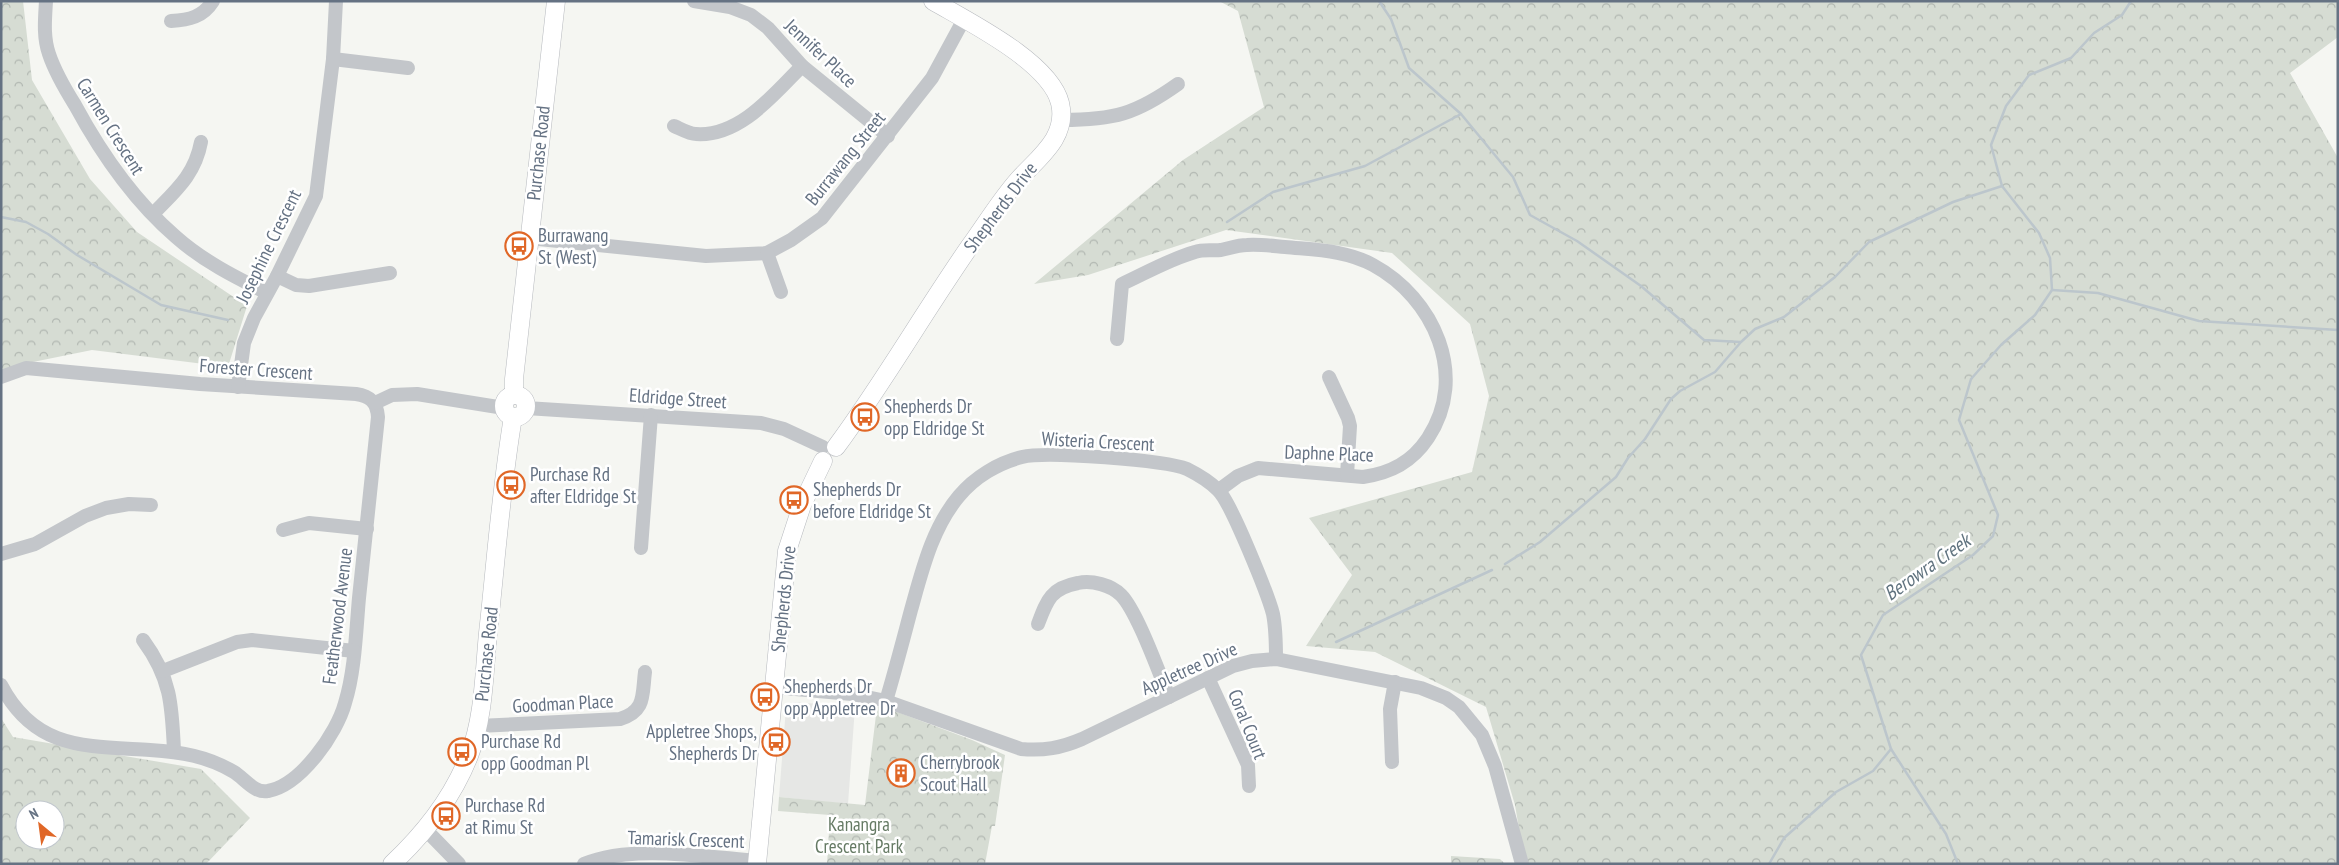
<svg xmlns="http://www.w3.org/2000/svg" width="2339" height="865" viewBox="0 0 2339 865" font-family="'PT Sans Narrow',sans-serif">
<defs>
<pattern id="forest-crowns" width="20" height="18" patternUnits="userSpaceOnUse" patternTransform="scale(1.25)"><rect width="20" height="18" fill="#d6dcd3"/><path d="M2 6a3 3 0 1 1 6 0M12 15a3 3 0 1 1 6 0" fill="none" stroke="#b1b7b1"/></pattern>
</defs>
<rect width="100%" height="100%" fill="#f5f6f2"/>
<path fill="#e6e7e5" d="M794,702L855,707L848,804L779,797L786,708Z"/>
<g fill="url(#forest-crowns)" fill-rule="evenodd">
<path d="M1,1H23L32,80L90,179L137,232L247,306L228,367L92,350L28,363L1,373Z"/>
<path d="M1219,1H2338V37L2290,73L2338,158V864H1525L1515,805L1486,707L1375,652L1306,646L1352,575L1309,518L1472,472L1489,396L1470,324L1392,253L1226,230L1088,275L1034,284L1183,160L1264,107L1238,11Z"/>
<path d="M877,707H884L972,740L1005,755L995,826H992L985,864H827L830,815L778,811L779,797L865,805Z"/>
<path d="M1,718L13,737L201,769L250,818L206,864H1ZM25,810H55V840H25Z"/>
<path d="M1451,856L1500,859L1505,864H1451Z"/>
</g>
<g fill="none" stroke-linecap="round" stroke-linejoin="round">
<g stroke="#bcc6cc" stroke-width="2.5">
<path d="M1379,1L1391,19L1409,68L1461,114L1513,177L1530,215L1577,241L1641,286L1704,340L1740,342"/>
<path d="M1,217L26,222L48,234L77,255L161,305L228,320"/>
<path d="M1227,222L1273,192L1365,166L1461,114"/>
<path d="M2052,290L2098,293L2199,321L2338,330"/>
<path d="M1505,564L1540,542L1616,477L1628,458L1645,439L1671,399L1680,391L1715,372L1741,342L1755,329L1784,317L1835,277L1869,242L1953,202L2002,186"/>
<path d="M1336,642L1492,570"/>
<path d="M1769,864L1784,838L1836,792L1873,771L1891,749"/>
<path d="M1958,864L1946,834L1891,749L1861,655L1883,615L1973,555L1993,536L1998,515L1959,420L1971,379L2001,345L2035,315L2052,290L2050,258L2039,233L2002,186L1991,145L2006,106L2029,75L2071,58L2094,33L2122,15L2131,1"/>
</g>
<g stroke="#b6b9be" stroke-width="19">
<g id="major">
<path d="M514,395V379L556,1"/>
<circle cx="515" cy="406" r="11"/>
<path d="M836,447C884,382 924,312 970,246C986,224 1001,199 1019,179C1039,157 1068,137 1060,103C1050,62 969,22 933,1"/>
<path d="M392,864C425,833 452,799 469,756C484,718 484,674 488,633C496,561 501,488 513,417"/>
<path d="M757,864L787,551L802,505L823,461"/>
</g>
</g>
<g stroke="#c3c6ca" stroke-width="14">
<path d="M46,1C45,19 43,37 49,54C55,72 65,89 75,105C102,155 133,200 176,237C203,261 235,277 267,293"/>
<path d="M694,1L730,7L751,15L768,28L802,66L888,136"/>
<path d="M171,21C189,20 203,17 213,1"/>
<path d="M333,59L408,68"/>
<path d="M1062,120C1114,120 1136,114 1178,84"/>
<path d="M674,126C681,129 689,134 696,134C740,137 774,94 802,66"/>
<path d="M153,214C175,191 195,175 201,142"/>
<path d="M529,238L706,256L767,253L791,240L822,218L932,78L964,19"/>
<path d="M767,253L781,292"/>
<path d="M277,276L296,285L309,286L390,273"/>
<path d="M1117,339L1122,284C1146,273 1170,259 1195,252C1203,249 1213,251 1221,250C1230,248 1238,245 1247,245C1259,244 1273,246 1285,247C1315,250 1346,250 1373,265C1434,298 1469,376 1428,438C1412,462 1391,473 1363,477L1258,468L1238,476L1219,490"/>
<path d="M1,377L26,368L200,384L356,394C370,396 377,402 378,417C372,477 365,537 359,598C356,631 355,671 345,703C337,733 301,785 268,791C255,794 244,778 234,772C207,756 181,752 150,750C86,746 35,750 1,685"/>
<path d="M1329,377L1348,418L1350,426L1347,475"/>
<path d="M238,387L244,343L254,318L277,276L316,196L333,59L336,1"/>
<path d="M375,403L392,395L417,394L504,408"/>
<path d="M526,408L761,423L784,429L823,447"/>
<path d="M283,530L309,523L367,529"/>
<path d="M641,548L651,415"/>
<path d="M1,554L35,544L85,516L106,508L129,504L151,505"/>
<path d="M1038,624C1047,600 1051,588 1078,583C1092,580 1111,585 1121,595C1137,611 1159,673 1169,697"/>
<path d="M143,640C171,678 172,705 174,751"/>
<path d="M163,671L237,642L252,640L354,651"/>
<path d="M1208,678L1248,765L1249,786"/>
<path d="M773,687L852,694L886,701L1021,749C1044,751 1061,748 1082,739L1233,666L1252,661L1276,659L1421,688L1446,698L1459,707L1482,735L1495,766L1522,864"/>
<path d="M886,701C895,671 903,640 911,610C922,571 932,528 959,496C975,477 998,463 1022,457C1046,451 1165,460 1187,469C1197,474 1210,482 1218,490C1231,502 1268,595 1273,614C1276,629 1276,643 1276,659"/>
<path d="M478,726L620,719C646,711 642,695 645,672"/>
<path d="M1392,762L1390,709L1395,682"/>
<path d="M426,830L459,864"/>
<path d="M584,864C630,844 707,857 758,861"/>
</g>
<use href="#major" stroke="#fff" stroke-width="18"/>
</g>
<defs>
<g id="bus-ring" transform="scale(1.4375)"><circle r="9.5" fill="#fff" stroke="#e06727" stroke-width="1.5"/><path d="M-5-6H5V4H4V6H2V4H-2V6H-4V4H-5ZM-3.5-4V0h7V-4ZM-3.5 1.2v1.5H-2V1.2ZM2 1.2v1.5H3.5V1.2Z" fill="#e06727"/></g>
<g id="building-ring" transform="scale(1.4375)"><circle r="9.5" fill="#fff" stroke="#e06727" stroke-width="1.5"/><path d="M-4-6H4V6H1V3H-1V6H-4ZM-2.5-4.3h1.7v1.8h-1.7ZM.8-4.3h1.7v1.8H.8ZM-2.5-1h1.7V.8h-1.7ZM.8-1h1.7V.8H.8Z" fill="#e06727"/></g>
</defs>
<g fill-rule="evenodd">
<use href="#bus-ring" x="519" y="246"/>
<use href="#bus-ring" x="865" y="417"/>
<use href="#bus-ring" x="511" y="485"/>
<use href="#bus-ring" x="794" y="500"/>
<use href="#bus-ring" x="765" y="697"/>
<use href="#bus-ring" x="776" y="742"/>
<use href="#bus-ring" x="462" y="752"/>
<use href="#building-ring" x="901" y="773"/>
<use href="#bus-ring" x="446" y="816"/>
</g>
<g text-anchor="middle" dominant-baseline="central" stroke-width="5" stroke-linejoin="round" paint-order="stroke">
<g font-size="19" fill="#657283" stroke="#fff">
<text transform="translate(821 53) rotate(43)">Jennifer Place</text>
<text transform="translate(111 126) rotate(58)">Carmen Crescent</text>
<text transform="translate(538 153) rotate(-84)">Purchase Road</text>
<text transform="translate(845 158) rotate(-51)">Burrawang Street</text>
<text transform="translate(1000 207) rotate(-53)">Shepherds Drive</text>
<text transform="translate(268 246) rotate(-64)">Josephine Crescent</text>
<text transform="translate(256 369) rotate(4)">Forester Crescent</text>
<text transform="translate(678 398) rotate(4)">Eldridge Street</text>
<text transform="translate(1098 441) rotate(3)">Wisteria Crescent</text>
<text transform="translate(1329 453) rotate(2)">Daphne Place</text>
<text transform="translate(783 599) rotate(-84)">Shepherds Drive</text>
<text transform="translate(337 616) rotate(-83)">Featherwood Avenue</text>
<text transform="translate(486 654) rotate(-84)">Purchase Road</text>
<text transform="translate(1189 668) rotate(-24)">Appletree Drive</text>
<text transform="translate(563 703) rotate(-3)">Goodman Place</text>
<text transform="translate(1248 724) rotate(68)">Coral Court</text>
<text transform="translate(686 839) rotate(2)">Tamarisk Crescent</text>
</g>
<g font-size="19" fill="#657283" stroke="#fff" text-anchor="start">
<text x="538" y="235">Burrawang<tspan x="538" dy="22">St (West)</tspan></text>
<text x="884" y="406">Shepherds Dr<tspan x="884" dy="22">opp Eldridge St</tspan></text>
<text x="530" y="474">Purchase Rd<tspan x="530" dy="22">after Eldridge St</tspan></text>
<text x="813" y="489">Shepherds Dr<tspan x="813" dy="22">before Eldridge St</tspan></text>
<text x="784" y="686">Shepherds Dr<tspan x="784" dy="22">opp Appletree Dr</tspan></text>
<text x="757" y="731" text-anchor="end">Appletree Shops,<tspan x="757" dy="22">Shepherds Dr</tspan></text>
<text x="481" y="741">Purchase Rd<tspan x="481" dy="22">opp Goodman Pl</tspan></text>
<text x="920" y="762">Cherrybrook<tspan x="920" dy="22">Scout Hall</tspan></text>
<text x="465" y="805">Purchase Rd<tspan x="465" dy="22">at Rimu St</tspan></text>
</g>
<g font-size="19" fill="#657a64" stroke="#fff">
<text x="859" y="824">Kanangra<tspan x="859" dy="22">Crescent Park</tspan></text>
</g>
<g font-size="20" font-style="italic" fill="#60737f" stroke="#fff">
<text transform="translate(1927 567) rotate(-35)">Berowra Creek</text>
</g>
</g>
<rect width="2339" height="865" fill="none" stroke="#657283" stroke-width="5"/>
<g transform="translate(40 825) rotate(331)"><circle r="24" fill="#ffffff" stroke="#c1c7cd"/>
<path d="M0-4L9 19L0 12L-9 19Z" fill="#e06727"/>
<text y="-8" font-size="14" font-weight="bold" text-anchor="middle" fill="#657283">N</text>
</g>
</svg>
